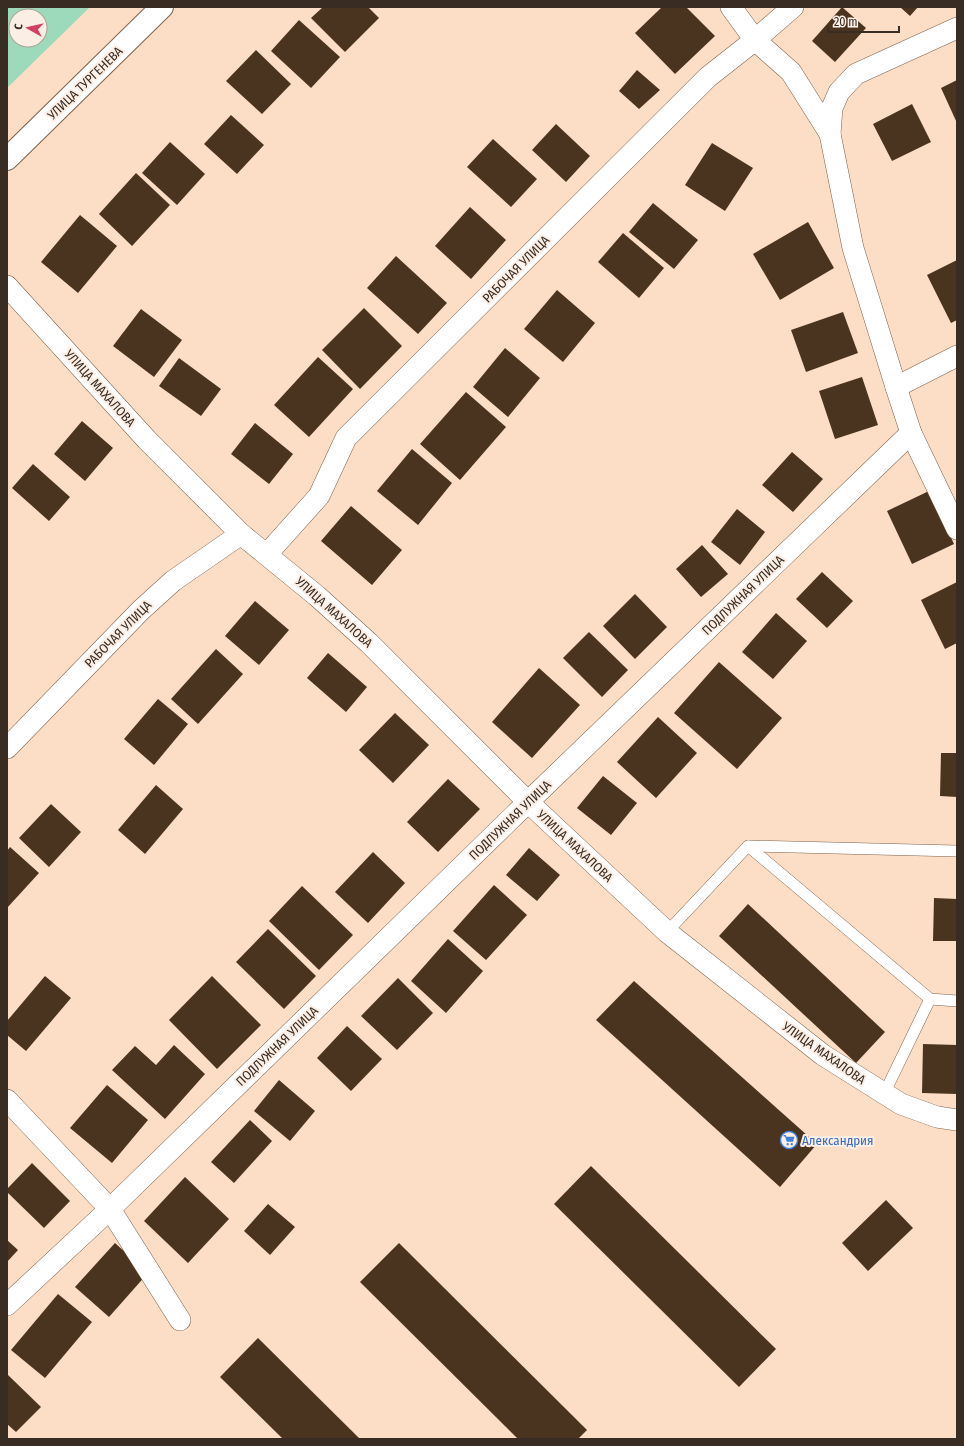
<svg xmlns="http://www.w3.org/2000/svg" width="964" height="1446" viewBox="0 0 964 1446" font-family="'Fira Sans Condensed',sans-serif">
<rect width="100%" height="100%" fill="#fcddc5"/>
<path fill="#9ddabb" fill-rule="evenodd" d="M7,7H90L7,88ZM16,16H40V40H16Z"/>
<g fill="#4b341f">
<path d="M323,7H368L379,18L345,52L311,18Z"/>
<path d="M662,7H686L715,36L675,74L635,33Z"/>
<path d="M842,7L866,28L835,62L812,41Z"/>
<path d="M900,7H918L910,16Z"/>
<path d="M299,20L340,57L311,88L271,51Z"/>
<path d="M256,50L291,84L262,114L226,81Z"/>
<path d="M637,70L660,90L639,109L619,91Z"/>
<path d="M957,80V123L941,88Z"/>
<path d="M912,104L931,142L892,161L873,124Z"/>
<path d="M231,115L264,145L237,174L204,144Z"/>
<path d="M556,124L590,156L566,182L532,150Z"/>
<path d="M493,139L537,179L511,207L467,167Z"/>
<path d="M170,142L205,174L177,205L142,173Z"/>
<path d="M712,143L753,168L725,211L685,185Z"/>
<path d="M136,173L170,205L132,246L99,214Z"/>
<path d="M653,203L698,240L674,269L629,232Z"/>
<path d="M470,207L506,240L471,279L435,246Z"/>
<path d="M80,215L117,246L78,293L41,262Z"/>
<path d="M808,222L834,268L780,300L753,254Z"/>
<path d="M623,233L664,268L639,298L598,262Z"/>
<path d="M396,256L447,303L418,334L367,288Z"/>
<path d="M957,260V320L951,323L927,275Z"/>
<path d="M557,290L595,323L563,362L524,329Z"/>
<path d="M364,308L402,346L360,389L322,350Z"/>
<path d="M141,309L182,340L154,377L113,346Z"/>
<path d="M843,312L858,353L806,372L791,330Z"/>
<path d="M505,348L540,378L508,417L473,387Z"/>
<path d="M318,357L353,389L309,437L274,405Z"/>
<path d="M179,358L221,389L201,416L159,386Z"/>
<path d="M862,377L878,425L835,439L819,391Z"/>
<path d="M466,392L506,427L460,480L420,444Z"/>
<path d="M82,421L113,448L85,481L54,454Z"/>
<path d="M255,423L293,454L269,484L231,454Z"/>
<path d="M412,449L452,483L418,525L377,491Z"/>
<path d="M792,452L823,479L793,512L762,485Z"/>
<path d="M33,464L70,497L49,521L12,488Z"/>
<path d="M929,491L954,544L912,564L887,511Z"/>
<path d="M351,506L402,550L372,585L321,541Z"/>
<path d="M737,509L765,532L740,565L711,542Z"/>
<path d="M702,545L728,574L701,597L676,569Z"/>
<path d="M822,572L853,601L827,628L796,599Z"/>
<path d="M957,582V643L945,649L921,600Z"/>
<path d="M635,594L667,627L635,659L603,626Z"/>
<path d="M255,601L289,630L259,665L225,636Z"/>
<path d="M776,613L807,641L773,679L742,652Z"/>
<path d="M589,632L628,670L602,697L563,658Z"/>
<path d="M216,649L243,674L198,724L171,699Z"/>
<path d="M328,653L367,687L346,712L307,678Z"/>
<path d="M719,662L782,718L737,769L674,713Z"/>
<path d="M539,668L580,705L532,758L492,722Z"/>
<path d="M158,699L188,724L154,765L124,739Z"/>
<path d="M395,713L429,745L393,783L359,750Z"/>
<path d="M658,717L697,753L656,798L617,762Z"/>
<path d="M941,753H957V797L940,796Z"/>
<path d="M603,776L637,803L611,835L577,808Z"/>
<path d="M448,779L480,809L438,852L407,822Z"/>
<path d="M156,785L183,809L145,854L118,830Z"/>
<path d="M51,804L81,832L49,867L19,838Z"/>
<path d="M10,847L39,873L7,908V851Z"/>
<path d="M529,848L560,875L537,901L506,875Z"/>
<path d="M373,852L405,883L368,923L335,892Z"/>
<path d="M494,885L527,915L486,960L453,931Z"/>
<path d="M302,886L353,935L319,970L269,921Z"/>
<path d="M934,898L957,899V941H933Z"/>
<path d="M748,904L885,1032L856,1063L719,936Z"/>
<path d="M268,929L316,976L284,1009L236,962Z"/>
<path d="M448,939L483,971L446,1013L411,981Z"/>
<path d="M45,976L71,998L26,1051L7,1035V1021Z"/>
<path d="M212,976L261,1025L217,1069L169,1020Z"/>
<path d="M398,978L433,1013L397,1050L361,1016Z"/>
<path d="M634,981L817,1144L780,1187L596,1020Z"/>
<path d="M347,1026L382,1059L351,1091L317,1058Z"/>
<path d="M923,1044L957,1045V1094L922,1093Z"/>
<path d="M174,1045L205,1074L165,1119L112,1070L135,1046L156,1065Z"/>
<path d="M279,1080L315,1111L290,1141L254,1111Z"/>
<path d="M107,1085L148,1120L112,1163L70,1128Z"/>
<path d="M250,1120L272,1141L234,1183L211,1162Z"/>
<path d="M32,1163L70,1201L44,1228L7,1192V1189Z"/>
<path d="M591,1166L776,1349L739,1387L554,1204Z"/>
<path d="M185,1177L229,1219L188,1263L144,1221Z"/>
<path d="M886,1200L913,1228L868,1271L842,1243Z"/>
<path d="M268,1204L295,1227L270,1255L244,1231Z"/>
<path d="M7,1240L18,1250L7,1262Z"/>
<path d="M115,1243L148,1273L109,1317L75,1287Z"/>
<path d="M399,1243L587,1430L578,1439H518L360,1282Z"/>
<path d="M58,1294L92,1322L45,1378L11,1350Z"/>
<path d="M258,1338L360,1439H283L220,1377Z"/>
<path d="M7,1374L41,1407L16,1432L7,1424Z"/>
</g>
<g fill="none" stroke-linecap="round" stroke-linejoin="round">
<g stroke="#7d634d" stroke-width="12">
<g id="service">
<path d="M748,846L957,851"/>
<path d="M667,932L748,846L930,999L957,1001"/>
<path d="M884,1094L930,999"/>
</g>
</g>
<g stroke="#7d634d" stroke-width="22">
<g id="minor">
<path d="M731,7L755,40L791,72L830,134L853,248L896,387L911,433L957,529"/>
<path d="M830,134L832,108L839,92L856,74L957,28"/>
<path d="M7,286L147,440L241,534L317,596L369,643L528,802L667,932L823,1055L901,1104L937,1117L957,1120"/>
<path d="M896,387L957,356"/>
<path d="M267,554L319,496L346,438L708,77L755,40L793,7"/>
<path d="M7,748L141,610L173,581L241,534"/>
<path d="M7,1100L110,1209L180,1320"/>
<path d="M7,1305L110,1209L528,802L911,433"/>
</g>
</g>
<g stroke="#7d634d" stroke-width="24">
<path id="tertiary" d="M7,159L162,7"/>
</g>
<use href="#service" stroke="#fff" stroke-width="11"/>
<use href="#minor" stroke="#fff" stroke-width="21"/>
<use href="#tertiary" stroke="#fff" stroke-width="22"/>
</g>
<defs>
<g id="supermarket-ring" transform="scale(0.9)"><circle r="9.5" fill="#fbeee5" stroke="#3f7fe0" stroke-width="1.5"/><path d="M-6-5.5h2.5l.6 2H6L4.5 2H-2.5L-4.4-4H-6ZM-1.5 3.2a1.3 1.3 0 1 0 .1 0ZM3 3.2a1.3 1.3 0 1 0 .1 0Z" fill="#3f7fe0"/></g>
</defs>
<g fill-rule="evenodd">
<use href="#supermarket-ring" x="789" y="1140"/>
</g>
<g text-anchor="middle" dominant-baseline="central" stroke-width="4" stroke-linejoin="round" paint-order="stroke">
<g font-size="13" fill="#382c23" stroke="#fbeee5">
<text transform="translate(85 83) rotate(-44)">УЛИЦА ТУРГЕНЕВА</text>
<text transform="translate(516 269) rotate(-45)">РАБОЧАЯ УЛИЦА</text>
<text transform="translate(100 388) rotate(48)">УЛИЦА МАХАЛОВА</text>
<text transform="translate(743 595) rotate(-44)">ПОДЛУЖНАЯ УЛИЦА</text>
<text transform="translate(334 612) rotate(42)">УЛИЦА МАХАЛОВА</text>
<text transform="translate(118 634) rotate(-45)">РАБОЧАЯ УЛИЦА</text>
<text transform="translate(510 820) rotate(-44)">ПОДЛУЖНАЯ УЛИЦА</text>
<text transform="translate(575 846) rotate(43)">УЛИЦА МАХАЛОВА</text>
<text transform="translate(277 1046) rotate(-44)">ПОДЛУЖНАЯ УЛИЦА</text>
<text transform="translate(824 1053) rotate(35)">УЛИЦА МАХАЛОВА</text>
</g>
<g font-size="13" fill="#366cbe" stroke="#fbeee5" text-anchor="start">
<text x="802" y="1140">Александрия</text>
</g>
</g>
<rect width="964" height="1446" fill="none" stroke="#382c23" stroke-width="16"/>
<g transform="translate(28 28) rotate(278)"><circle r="19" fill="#fbeee5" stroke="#ada097"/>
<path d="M0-3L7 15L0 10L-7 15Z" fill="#d14163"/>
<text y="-6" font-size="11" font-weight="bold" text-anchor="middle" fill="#382c23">С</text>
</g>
<path d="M828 26v6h71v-6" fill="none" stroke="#382c23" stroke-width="2"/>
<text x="834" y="26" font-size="12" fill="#382c23" stroke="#fbeee5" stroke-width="3" paint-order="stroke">20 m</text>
</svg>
